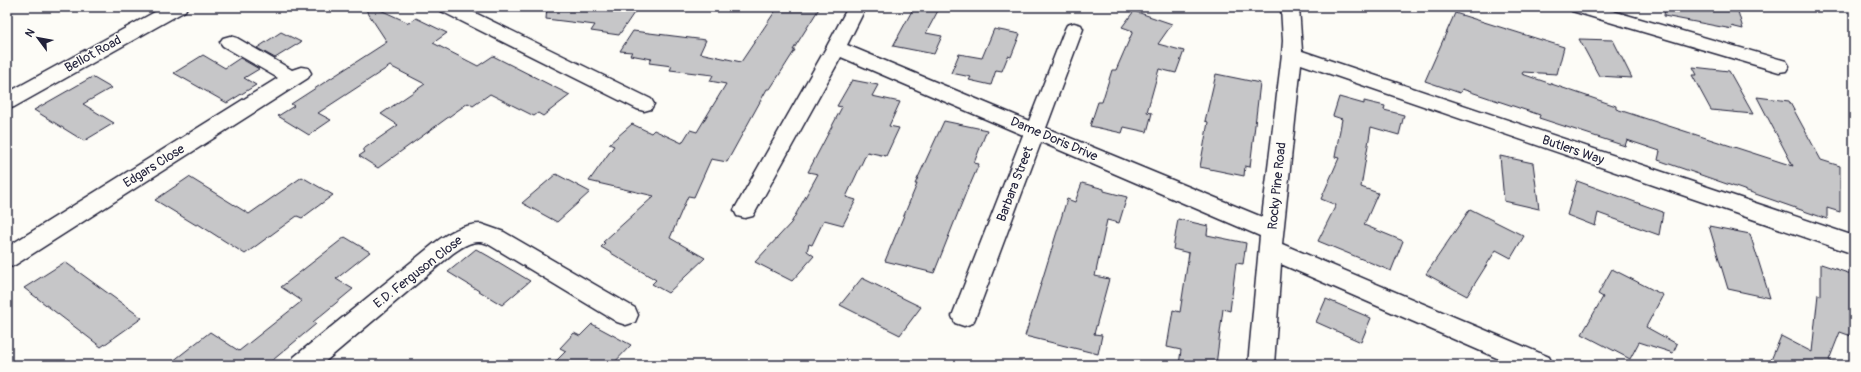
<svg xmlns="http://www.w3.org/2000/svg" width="1861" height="372" viewBox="0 0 1861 372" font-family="Pangolin,sans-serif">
<rect width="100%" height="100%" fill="#fdfcf7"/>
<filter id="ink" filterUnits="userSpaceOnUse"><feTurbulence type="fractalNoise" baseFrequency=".025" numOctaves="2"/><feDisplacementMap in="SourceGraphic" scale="8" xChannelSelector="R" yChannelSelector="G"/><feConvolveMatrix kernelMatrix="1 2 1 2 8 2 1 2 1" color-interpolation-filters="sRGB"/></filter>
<g filter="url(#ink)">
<g fill="#c6c6c8" stroke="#22223b">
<path d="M364,7H374L409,23L416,18L447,33L433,43L478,66L493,56L570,95L543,116L538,113L534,116L490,94L473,106L468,103L378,168L359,156L365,152L362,150L398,125L381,114L425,84L390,66L318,113L331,120L309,135L278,116L294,106L291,104L387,42Z"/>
<path d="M547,7H638L619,35L591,31L595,25L546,19Z"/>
<path d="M778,7H820L793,50H795L783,69L770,89H767L727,162L711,159L694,197L688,196L670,238L705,258L668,293L652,284L656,280L601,247L605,243L603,242L654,196L589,181L614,146L609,144L632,124L651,133L654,130L682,143L690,130L697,132L726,84L710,81L713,75L670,70L672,66L649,63L652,59L630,55L632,52L620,51L633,31L706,40L700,53L741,62Z"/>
<path d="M914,7H940L926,33L942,36L934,54L893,46Z"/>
<path d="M1665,7L1737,8L1743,29L1731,26L1732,29L1664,16Z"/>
<path d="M1134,11L1172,24L1158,44L1184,51L1176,73L1159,69L1147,112L1152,113L1147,132L1124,127L1122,133L1090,126L1098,102H1102L1112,70H1116L1133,31L1122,27Z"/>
<path d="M1455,13L1564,47L1557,74L1523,72L1522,74L1616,106V109L1793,166L1757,97L1789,101L1821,160L1840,166V212L1827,208V219L1658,160L1660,151L1627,140L1625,146L1539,118L1540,115L1462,89L1460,93L1425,81Z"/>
<path d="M994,29L1020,34L1011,57L1008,56L1002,71L996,70L991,85L969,80L971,77L951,73L959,54L982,58Z"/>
<path d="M281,32L301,42L275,58L257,48Z"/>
<path d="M1579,39L1613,40L1632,78L1599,76Z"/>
<path d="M203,55L225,68L240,58L259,69L244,78L256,85L227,103L174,73Z"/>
<path d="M1693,67L1729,71L1753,114L1711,110L1692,75H1697Z"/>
<path d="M1216,74L1260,83L1250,167L1245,166L1244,176L1200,167L1208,122L1205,121Z"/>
<path d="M92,77L111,88L83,104L114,123L84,141L34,110Z"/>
<path d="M852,80L878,85L872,96L900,102L889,126L899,128L886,156L867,152L846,197L856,200L843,225L824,220L812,245L809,244L807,251L814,256L792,281L755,262L791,223L818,174L808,172L842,107L837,106Z"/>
<path d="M1339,97L1364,104V101L1385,106L1384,110L1404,115L1399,135L1371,127L1361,187L1378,193L1364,225L1403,241L1391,271L1318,241L1336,205L1321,199L1339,158L1335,157L1342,119L1333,116Z"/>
<path d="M944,121L987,130L974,163L979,164L970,185H969L934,273L885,261L917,184H915Z"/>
<path d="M1500,156L1533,163L1539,209L1504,201Z"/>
<path d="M556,174L590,192L557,222L522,203Z"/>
<path d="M189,177L249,214L302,177L333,195L302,218L297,216L245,254L198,224L196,225L155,200Z"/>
<path d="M1577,181L1663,212L1659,235L1598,213L1595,226L1567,215Z"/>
<path d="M1082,183L1104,189V191L1127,197L1119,223L1107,220L1095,276L1109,279L1094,334L1102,335L1098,354L1025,336L1067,199L1075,202Z"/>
<path d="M1470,209L1524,236L1511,258L1496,250L1467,296L1426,274Z"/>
<path d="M1178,219L1208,226L1207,235L1246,243L1243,264L1236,263L1230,311L1223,309L1216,365H1179L1181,350L1167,347L1173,310L1180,312L1189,253L1173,249Z"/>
<path d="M1709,226L1750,234L1770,298L1728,289Z"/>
<path d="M345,237L370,252L336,279L353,289L313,322L316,324L267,365H168L210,332L239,351L302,301L281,287Z"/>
<path d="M476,249L490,257L530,281L502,305L448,272Z"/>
<path d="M65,262L142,318L101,347L24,288Z"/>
<path d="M1821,264L1854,275V337L1840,332L1829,360L1839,365H1769L1781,336L1812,352L1818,294L1821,296Z"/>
<path d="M1612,269L1663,295L1646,327L1677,344L1673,353L1639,342L1630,359L1582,334L1603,297L1598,294Z"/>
<path d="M862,278L921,307L900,335L840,305Z"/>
<path d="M1326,299L1371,318L1361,342L1316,322Z"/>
<path d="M592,324L631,345L612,365H552L566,351L560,348L574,333L580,336Z"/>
</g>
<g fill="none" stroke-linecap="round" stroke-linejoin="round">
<g stroke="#22223b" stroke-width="3">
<g id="minor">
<path d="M164,7H187L185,11L14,107L7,109V93Z"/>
<path d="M439,7H463L651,99L654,104L651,109L644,111L637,109L441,11Z"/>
<path d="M848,7H866L847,45L1029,121L1065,29L1067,25L1074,23L1081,25L1083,29L1046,128L1262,217L1282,54L1283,41L1281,7H1299L1302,51L1854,236V254L1301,64L1282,244L1549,357L1553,365H1513L1281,264L1274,365H1248L1260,236L1041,142L976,316L973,323L964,326L955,323L952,316L1023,135L841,57L753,216L745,218L737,216L734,210L826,48Z"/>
<path d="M1570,7H1599L1786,61L1789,66L1786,71L1779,72L1572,11Z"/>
<path d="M230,36L237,38L292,70L301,67L308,68L311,73L308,78L15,265L7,268V247L278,78L223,46L220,42L223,38Z"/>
<path d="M481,224L504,232L635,308L638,315L635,322L626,325L617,322L488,244C474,238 463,246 452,254L321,365H290L294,357L436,242C449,232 464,224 481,224Z"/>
</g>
</g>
<use href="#minor" fill="#fdfcf7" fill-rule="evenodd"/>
</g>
</g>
<g text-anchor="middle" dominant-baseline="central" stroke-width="3" stroke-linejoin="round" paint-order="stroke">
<g font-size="13" fill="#22223b" stroke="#fdfcf7">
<text transform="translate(93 54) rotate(-29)">Bellot Road</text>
<text transform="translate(1054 139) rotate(23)">Dame Doris Drive</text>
<text transform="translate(1573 150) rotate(19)">Butlers Way</text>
<text transform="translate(154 166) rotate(-32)">Edgars Close</text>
<text transform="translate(1015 184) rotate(-69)">Barbara Street</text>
<text transform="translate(1277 186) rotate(-84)">Rocky Pine Road</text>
<text transform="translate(418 272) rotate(-38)">E.D. Ferguson Close</text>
</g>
</g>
<rect width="1861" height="372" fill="none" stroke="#fdfcf7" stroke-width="24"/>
<rect x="12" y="12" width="1837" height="348" fill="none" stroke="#22223b" stroke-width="1.5" filter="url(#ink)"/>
<g transform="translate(38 38) rotate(302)" stroke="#fdfcf7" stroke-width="3" paint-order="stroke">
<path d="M0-3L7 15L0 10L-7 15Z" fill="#22223b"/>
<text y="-6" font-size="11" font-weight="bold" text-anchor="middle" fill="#22223b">N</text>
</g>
</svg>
